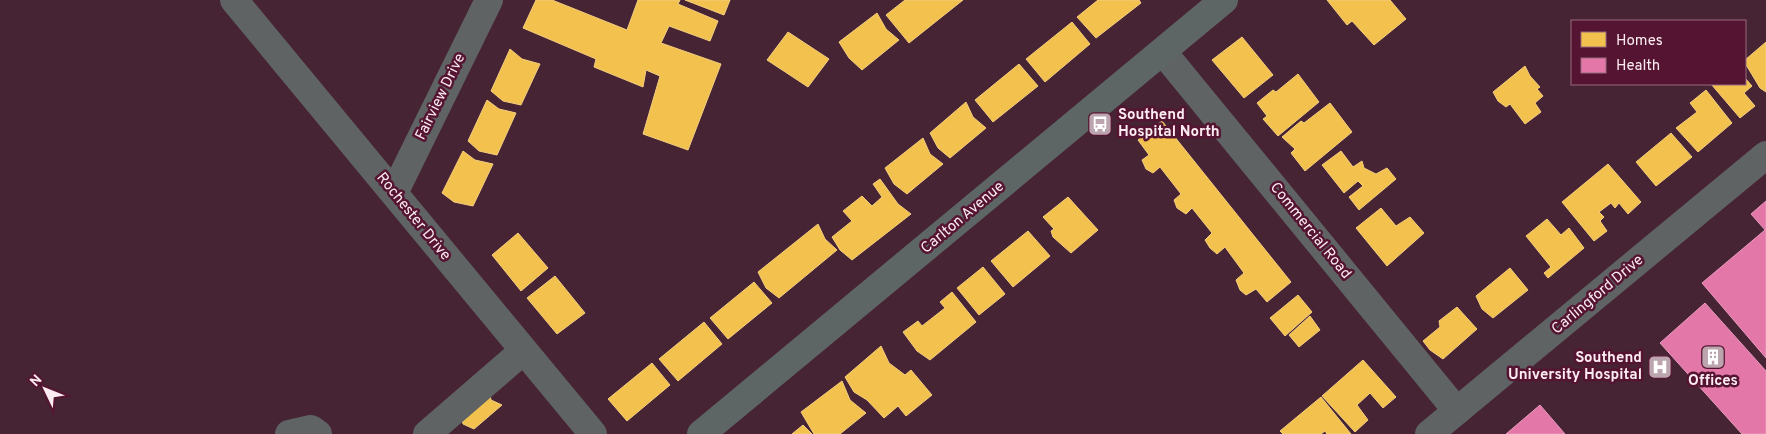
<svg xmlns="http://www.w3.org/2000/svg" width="1766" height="434" viewBox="0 0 1766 434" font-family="Overpass,sans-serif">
<rect width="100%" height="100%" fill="#462433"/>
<g fill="#f2c14e" stroke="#f5ce7f">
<path d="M536,0H552L627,30L638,0H680L678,4L718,21L710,41L669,26L661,43L721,64L688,150L643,134L660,76L646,70L643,87L594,67L596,59L523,28Z"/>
<path d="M685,0H730L724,15Z"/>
<path d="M905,0H963L909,43L886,15Z"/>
<path d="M1098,0H1139L1141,3L1096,38L1077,17Z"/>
<path d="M1327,0H1390L1406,19L1374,45L1352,21L1347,25Z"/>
<path d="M877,13L886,29L899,40L862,70L849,58L839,42Z"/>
<path d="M1072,22L1090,44L1045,82L1026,59Z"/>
<path d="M788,32L829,59L808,87L767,60Z"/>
<path d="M1242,37L1273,75L1244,98L1212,60Z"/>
<path d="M1766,42V92L1760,88L1745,63V60Z"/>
<path d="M510,49L522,59L540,64L521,105L503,101L491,91Z"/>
<path d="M1019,64L1038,86L993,122L975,100Z"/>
<path d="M1525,66L1530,76L1540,87L1537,89L1543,96L1535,103L1541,112L1525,124L1510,104L1506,107L1498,101L1493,92Z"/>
<path d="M1298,74L1319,102L1278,136L1263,119L1267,116L1257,103L1273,90L1276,92Z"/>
<path d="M1745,78L1752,86L1744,93L1755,106L1740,118L1711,84H1745Z"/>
<path d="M1706,90L1732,123L1698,152L1676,128L1697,112L1690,103Z"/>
<path d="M487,100L499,109L516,113L497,155L479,151L468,141Z"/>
<path d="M966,102L973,117L986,128L950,158L938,148L930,133Z"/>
<path d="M1330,103L1352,132L1305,171L1291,153L1295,149L1282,137L1301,121L1304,123Z"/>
<path d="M1162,121L1291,282L1267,302L1256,289L1246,295L1240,290L1236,280L1244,273L1225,247L1217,254L1210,248L1205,240L1212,233L1192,208L1186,214L1177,208L1174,200L1181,194L1160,167L1153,173L1146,169L1142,160L1149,155L1138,140Z"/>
<path d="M1671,133L1692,157L1656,186L1636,162Z"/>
<path d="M923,138L930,154L943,164L907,194L894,184L885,168Z"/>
<path d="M463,151L475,160L493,164L473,206L454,202L442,193Z"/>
<path d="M1341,151L1353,167L1362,161L1364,168L1376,174L1387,168L1396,179L1359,210L1349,197L1363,186L1358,181L1344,193L1322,165Z"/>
<path d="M1608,164L1641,202L1628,214L1619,203L1615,208L1611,203L1599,212L1604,217L1600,221L1607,231L1594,241L1562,202Z"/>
<path d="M880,179L898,204L911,214L852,260L840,250L832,237L852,221L843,211L862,196L872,206L882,197L873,184Z"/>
<path d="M1068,197L1098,230L1071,253L1053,237L1051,231L1054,229L1043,217Z"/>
<path d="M1381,208L1396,226L1410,217L1424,233L1387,266L1356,228Z"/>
<path d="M1547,219L1561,235L1569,228L1584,248L1548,278L1544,273L1551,267L1526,236Z"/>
<path d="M818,224L825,239L837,250L779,298L766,288L758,272Z"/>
<path d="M1028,231L1050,256L1013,287L991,261Z"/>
<path d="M518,233L548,268L521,291L492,255Z"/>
<path d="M983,267L1005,294L979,315L957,288Z"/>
<path d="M1510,268L1528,290L1493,318L1482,309L1476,296Z"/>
<path d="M555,276L585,313L557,334L527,298Z"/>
<path d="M754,282L772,303L728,339L710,318Z"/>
<path d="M952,292L976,322L930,360L917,351L903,332L918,321L922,326L945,308L940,302Z"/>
<path d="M1298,295L1312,312L1285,336L1270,318Z"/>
<path d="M1457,307L1477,329L1443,359L1430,350L1423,341L1440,327L1439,321Z"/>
<path d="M1310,316L1320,330L1299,347L1289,335Z"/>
<path d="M704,322L722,344L678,381L659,359Z"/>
<path d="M881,346L889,363L905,375L911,370L932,395L906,416L898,406L884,418L867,400L854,392L845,377Z"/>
<path d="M1363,360L1396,397L1383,408L1370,393L1357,405L1368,420L1355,432L1322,396Z"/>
<path d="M652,363L670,385L627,421L608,399Z"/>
<path d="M842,381L850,400L866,413L840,434H814L801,412Z"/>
<path d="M489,390L491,400L502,405L474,429L463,424L461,414Z"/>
<path d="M1321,397L1351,434H1327L1325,431L1321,434H1283L1280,431Z"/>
<path d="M803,425L812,434H792Z"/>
</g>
<g fill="#e377a8" stroke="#ea9abe">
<path d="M1766,201V231L1751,214Z"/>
<path d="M1765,230L1766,231V358L1702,283Z"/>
<path d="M1705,303L1766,371V434H1742L1660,343Z"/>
<path d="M1540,405L1565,434H1506Z"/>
</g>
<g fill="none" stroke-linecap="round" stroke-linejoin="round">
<g stroke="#5f6363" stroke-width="28">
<path d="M234,0L593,434"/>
<path d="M1163,52L1457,411"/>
<path d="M394,193L489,0"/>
<path d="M289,434L311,429L318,434"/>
<path d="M427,434L523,351"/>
<path d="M1429,434L1766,155"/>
</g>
<path stroke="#5e6665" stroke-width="28" d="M701,434L1224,0"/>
</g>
<defs>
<g id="bus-square" transform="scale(1.25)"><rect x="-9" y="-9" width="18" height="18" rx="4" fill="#bca5ae" stroke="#551532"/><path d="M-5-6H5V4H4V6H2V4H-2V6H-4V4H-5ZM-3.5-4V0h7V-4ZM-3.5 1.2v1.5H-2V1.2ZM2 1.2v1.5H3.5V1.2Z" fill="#fff"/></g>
<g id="building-square" transform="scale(1.25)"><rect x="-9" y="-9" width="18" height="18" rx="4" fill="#bca5ae" stroke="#551532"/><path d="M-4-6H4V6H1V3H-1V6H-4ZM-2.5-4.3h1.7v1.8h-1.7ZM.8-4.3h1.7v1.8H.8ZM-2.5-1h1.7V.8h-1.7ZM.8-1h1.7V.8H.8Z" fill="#fff"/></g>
<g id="hospital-square" transform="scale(1.25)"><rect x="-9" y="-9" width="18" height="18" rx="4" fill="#bca5ae" stroke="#551532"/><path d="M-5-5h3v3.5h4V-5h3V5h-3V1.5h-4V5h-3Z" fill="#fff"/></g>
</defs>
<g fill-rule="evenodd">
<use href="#bus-square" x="1100" y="124"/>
<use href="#building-square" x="1713" y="357"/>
<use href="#hospital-square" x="1660" y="367"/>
</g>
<g text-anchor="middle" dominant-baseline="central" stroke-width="5" stroke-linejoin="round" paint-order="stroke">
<g font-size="15" fill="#fcebf1" stroke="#551532">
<text transform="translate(441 97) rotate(-64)">Fairview Drive</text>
<text transform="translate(413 217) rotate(51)">Rochester Drive</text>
<text transform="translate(963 218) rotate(-40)">Carlton Avenue</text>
<text transform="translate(1310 231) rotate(51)">Commercial Road</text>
<text transform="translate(1598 295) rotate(-40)">Carlingford Drive</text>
</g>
<g font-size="15" font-weight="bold" fill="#fcebf1" stroke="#551532" text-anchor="start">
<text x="1118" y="115">Southend<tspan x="1118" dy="17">Hospital North</tspan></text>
<text x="1642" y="358" text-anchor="end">Southend<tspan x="1642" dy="17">University Hospital</tspan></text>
<text x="1713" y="381" text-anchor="middle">Offices</text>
</g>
</g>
<rect x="1571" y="20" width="175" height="65" fill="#551532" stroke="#986b7e"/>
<rect x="1581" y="32" width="25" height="15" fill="#f2c14e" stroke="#986b7e"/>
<text x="1616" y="45" font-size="15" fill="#fcebf1">Homes</text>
<rect x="1581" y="58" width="25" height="15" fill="#e377a8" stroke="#986b7e"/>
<text x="1616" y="70" font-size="15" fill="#fcebf1">Health</text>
<g transform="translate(45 389) rotate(313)" stroke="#551532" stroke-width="4" paint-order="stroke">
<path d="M0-4L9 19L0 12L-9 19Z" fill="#fcebf1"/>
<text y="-8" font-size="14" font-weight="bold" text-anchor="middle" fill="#fcebf1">N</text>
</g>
</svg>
